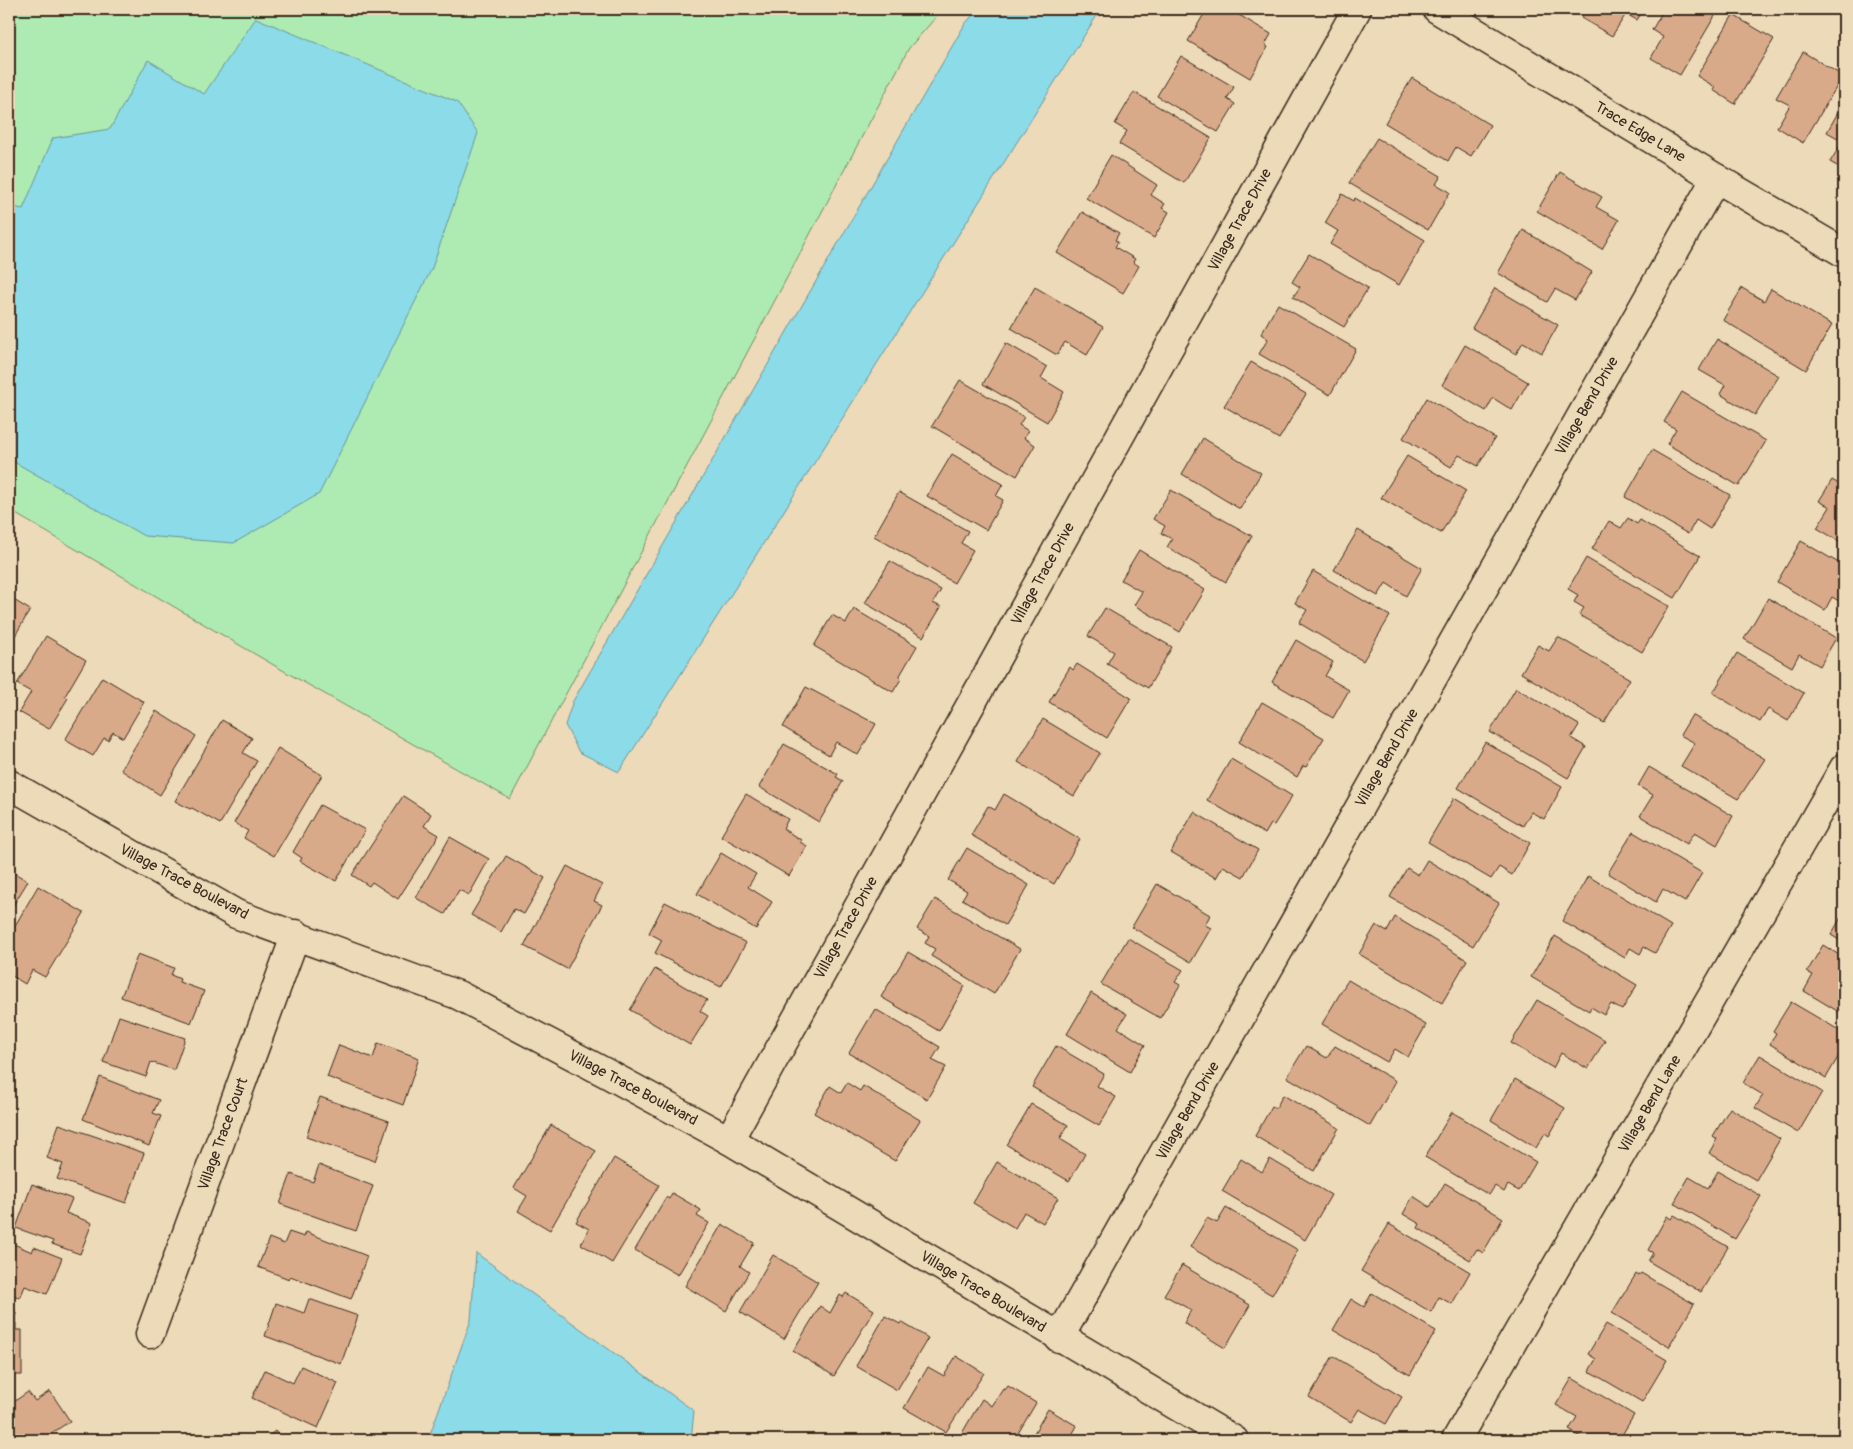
<svg xmlns="http://www.w3.org/2000/svg" width="1853" height="1449" viewBox="0 0 1853 1449" font-family="Pangolin,sans-serif">
<rect width="100%" height="100%" fill="#eddab8"/>
<filter id="ink" filterUnits="userSpaceOnUse"><feTurbulence type="fractalNoise" baseFrequency=".02" numOctaves="2"/><feDisplacementMap in="SourceGraphic" scale="10" xChannelSelector="R" yChannelSelector="G"/><feConvolveMatrix kernelMatrix="1 2 1 2 8 2 1 2 1" color-interpolation-filters="sRGB"/></filter>
<g filter="url(#ink)">
<path fill="#adebb2" stroke="#748a68" d="M9,9H943L909,48L510,799L277,667L9,510Z"/>
<g fill="#8cdbe9" stroke="#6c9498">
<path d="M978,9H1101L619,772L579,752L565,725L573,701L965,24Z"/>
<path d="M256,18L457,102L478,133L432,268L319,494L234,543L144,536L9,459V206L23,209L53,138L110,129L148,60L204,94Z"/>
<path d="M476,1253L694,1411L691,1440H428L471,1320Z"/>
</g>
<g fill="#d9aa8a" stroke="#3b2a1e">
<path d="M1207,9H1229L1271,34L1265,45L1268,47L1250,78L1188,41Z"/>
<path d="M1586,9H1644L1637,20L1626,14L1612,36L1581,18Z"/>
<path d="M1664,9H1719L1680,75L1651,58L1663,37L1652,30Z"/>
<path d="M1733,15L1774,39L1735,104L1713,90L1715,87L1697,76Z"/>
<path d="M1803,52L1843,76L1803,143L1777,127L1790,105L1776,98Z"/>
<path d="M1181,56L1234,87L1227,99L1235,104L1218,132L1157,96Z"/>
<path d="M1412,78L1490,125L1471,156L1456,147L1448,161L1385,123Z"/>
<path d="M1134,92L1211,138L1184,183L1119,144L1127,131L1115,124Z"/>
<path d="M1844,102V170L1830,162L1843,141L1827,132Z"/>
<path d="M1377,138L1441,176L1436,184L1450,192L1428,230L1349,183Z"/>
<path d="M1111,155L1157,185L1151,195L1165,204L1162,208L1169,212L1154,238L1086,198Z"/>
<path d="M1560,172L1602,197L1596,207L1619,220L1602,249L1537,211Z"/>
<path d="M1342,194L1354,201L1355,198L1425,240L1399,285L1330,244L1338,231L1325,223Z"/>
<path d="M1082,212L1119,233L1115,240L1118,242L1115,247L1135,259L1133,262L1139,266L1123,293L1057,253Z"/>
<path d="M1523,230L1592,272L1575,300L1555,289L1547,302L1498,273Z"/>
<path d="M1309,254L1368,288L1344,327L1293,297L1300,287L1292,282Z"/>
<path d="M1035,287L1103,327L1087,355L1065,342L1057,355L1011,328Z"/>
<path d="M1495,288L1558,325L1542,353L1523,342L1516,354L1472,328Z"/>
<path d="M1742,288L1764,301L1771,289L1832,325L1806,370L1723,320Z"/>
<path d="M1278,304L1356,349L1330,395L1259,354L1268,339L1261,334Z"/>
<path d="M1717,339L1779,376L1755,415L1720,394L1725,385L1699,370Z"/>
<path d="M1006,343L1047,367L1041,378L1064,392L1047,422L983,384Z"/>
<path d="M1465,345L1528,382L1512,410L1493,398L1486,411L1442,385Z"/>
<path d="M1251,362L1306,394L1279,439L1224,406Z"/>
<path d="M960,380L1024,417L1019,425L1028,431L1024,438L1035,445L1017,476L932,426Z"/>
<path d="M1682,392L1766,441L1739,486L1667,444L1676,429L1664,422Z"/>
<path d="M1427,398L1495,438L1478,466L1459,455L1451,467L1403,438Z"/>
<path d="M1203,438L1261,473L1240,509L1182,474Z"/>
<path d="M1652,450L1730,495L1710,529L1696,520L1688,534L1625,497Z"/>
<path d="M952,454L1003,484L996,496L1003,500L986,530L927,496Z"/>
<path d="M1407,456L1466,491L1441,533L1381,498Z"/>
<path d="M1832,480L1844,487V544L1817,528L1830,507L1819,501Z"/>
<path d="M1171,490L1252,536L1226,582L1167,547L1172,539L1161,533L1165,526L1153,519Z"/>
<path d="M899,492L968,531L961,543L973,550L954,583L874,536Z"/>
<path d="M1628,518L1637,524L1640,520L1700,556L1675,598L1592,549L1609,521L1621,528Z"/>
<path d="M1358,530L1422,568L1406,596L1386,583L1378,596L1334,570Z"/>
<path d="M1801,541L1844,566V604L1832,597L1825,610L1777,582Z"/>
<path d="M1139,550L1205,590L1180,632L1134,605L1142,592L1121,580Z"/>
<path d="M1586,558L1669,606L1642,652L1579,615L1584,608L1574,602L1578,595L1568,589Z"/>
<path d="M890,561L941,590L933,603L941,607L923,637L865,603Z"/>
<path d="M1313,571L1390,616L1363,661L1299,623L1307,610L1295,603Z"/>
<path d="M9,597L30,610L9,646Z"/>
<path d="M1768,598L1836,638L1820,666L1799,654L1792,667L1744,639Z"/>
<path d="M1105,608L1172,647L1148,688L1107,664L1114,652L1088,636Z"/>
<path d="M854,609L917,646L899,677L901,679L893,692L814,646L832,615L846,623Z"/>
<path d="M46,636L86,660L65,696L68,698L49,729L19,712L31,692L17,684Z"/>
<path d="M1558,637L1630,679L1604,723L1521,673L1538,645L1549,651Z"/>
<path d="M1296,640L1333,662L1325,676L1349,690L1333,718L1272,682Z"/>
<path d="M1737,653L1804,693L1788,721L1768,709L1760,722L1713,693Z"/>
<path d="M1077,664L1131,698L1107,738L1049,702L1070,667L1073,670Z"/>
<path d="M102,677L144,702L123,738L113,732L108,740L104,738L93,756L65,740Z"/>
<path d="M806,687L876,724L858,755L836,742L829,755L783,727Z"/>
<path d="M1516,688L1579,725L1571,738L1586,747L1568,778L1490,732Z"/>
<path d="M1262,702L1324,738L1306,767L1303,766L1297,777L1239,742Z"/>
<path d="M156,711L196,736L160,795L121,770Z"/>
<path d="M1692,715L1765,759L1738,799L1681,766L1695,743L1680,735Z"/>
<path d="M1043,719L1100,753L1074,796L1018,762Z"/>
<path d="M222,720L252,738L243,753L257,761L220,824L192,808L190,809L175,801Z"/>
<path d="M1485,742L1562,787L1544,819L1531,812L1523,826L1458,788Z"/>
<path d="M784,744L838,774L836,777L843,781L819,822L759,787Z"/>
<path d="M278,748L322,775L274,856L244,838L248,831L234,823Z"/>
<path d="M1231,759L1292,796L1274,825L1271,824L1265,834L1207,800Z"/>
<path d="M1649,767L1733,816L1717,845L1695,832L1687,844L1640,816L1653,795L1638,786Z"/>
<path d="M746,794L788,819L783,829L801,840L800,842L807,846L789,876L721,836Z"/>
<path d="M1004,794L1080,839L1054,884L971,835L988,806L995,810Z"/>
<path d="M403,796L431,814L424,826L439,835L398,899L372,882L369,886L352,875Z"/>
<path d="M1454,798L1530,843L1512,875L1499,867L1491,879L1428,842Z"/>
<path d="M320,805L365,830L336,881L300,861L302,858L293,852Z"/>
<path d="M1194,812L1258,850L1243,877L1223,866L1216,878L1171,852Z"/>
<path d="M1633,832L1702,873L1685,902L1663,889L1656,902L1608,873Z"/>
<path d="M450,837L489,859L469,895L459,890L445,914L416,898Z"/>
<path d="M967,848L1029,885L1005,925L962,899L967,891L948,880Z"/>
<path d="M721,853L756,874L748,887L772,902L756,929L697,894Z"/>
<path d="M506,856L545,878L524,914L514,909L501,932L471,915Z"/>
<path d="M1427,860L1499,903L1473,946L1390,897L1407,868L1418,875Z"/>
<path d="M567,866L602,885L594,901L602,905L567,969L524,946Z"/>
<path d="M9,870L28,881L9,912Z"/>
<path d="M1588,876L1671,926L1655,953L1644,947L1640,954L1630,948L1625,958L1562,921Z"/>
<path d="M1157,884L1210,915L1205,925L1211,928L1191,962L1132,927Z"/>
<path d="M38,886L84,913L45,977L32,970L25,984L9,974V936Z"/>
<path d="M935,899L1020,949L994,994L931,956L935,949L925,943L929,936L917,929Z"/>
<path d="M665,902L746,943L721,987L655,953L662,940L649,933Z"/>
<path d="M1844,912V943L1831,935Z"/>
<path d="M1395,917L1467,960L1442,1003L1359,954L1376,925L1387,932Z"/>
<path d="M1555,936L1637,985L1622,1010L1611,1004L1604,1015L1591,1007L1589,1011L1531,977Z"/>
<path d="M1128,938L1183,970L1175,982L1180,985L1160,1018L1101,984Z"/>
<path d="M1823,945L1844,958V1015L1804,991L1813,975L1807,972Z"/>
<path d="M908,952L965,986L939,1031L881,997Z"/>
<path d="M138,954L174,968L171,975L180,979L179,982L204,991L191,1023L121,997Z"/>
<path d="M655,969L707,1000L700,1011L708,1016L690,1045L630,1010Z"/>
<path d="M1348,980L1426,1025L1408,1057L1395,1049L1387,1062L1322,1024Z"/>
<path d="M1091,993L1127,1014L1118,1028L1145,1045L1130,1072L1067,1034Z"/>
<path d="M1537,1000L1605,1040L1588,1069L1561,1053L1553,1068L1511,1043Z"/>
<path d="M1791,1002L1844,1033V1047L1826,1078L1770,1044L1776,1033L1773,1031Z"/>
<path d="M875,1009L940,1047L932,1060L946,1067L927,1099L849,1053Z"/>
<path d="M119,1016L185,1038L174,1070L151,1062L146,1077L103,1062Z"/>
<path d="M378,1043L419,1058L403,1105L327,1077L339,1045L373,1058Z"/>
<path d="M1056,1046L1104,1074L1097,1086L1116,1097L1099,1126L1032,1087Z"/>
<path d="M1306,1046L1327,1058L1335,1046L1396,1081L1370,1126L1287,1077Z"/>
<path d="M1760,1055L1822,1092L1798,1133L1755,1108L1763,1095L1743,1083Z"/>
<path d="M100,1077L159,1100L153,1113L161,1116L149,1146L83,1119Z"/>
<path d="M1515,1079L1565,1108L1549,1136L1545,1133L1536,1148L1491,1120Z"/>
<path d="M847,1083L860,1091L863,1086L920,1120L895,1161L814,1113L830,1086L841,1093Z"/>
<path d="M1283,1095L1339,1128L1314,1171L1255,1136L1272,1106L1276,1108Z"/>
<path d="M320,1097L389,1121L375,1161L306,1137Z"/>
<path d="M1031,1104L1068,1125L1060,1139L1085,1154L1069,1181L1007,1145Z"/>
<path d="M1730,1108L1780,1139L1756,1180L1709,1153L1717,1139L1713,1136Z"/>
<path d="M1452,1112L1536,1162L1519,1191L1508,1185L1504,1192L1495,1186L1489,1195L1425,1157Z"/>
<path d="M59,1124L144,1153L126,1203L57,1179L63,1164L47,1158Z"/>
<path d="M551,1125L596,1151L550,1230L518,1211L527,1196L514,1188Z"/>
<path d="M614,1158L659,1185L612,1263L581,1244L589,1229L576,1222Z"/>
<path d="M1241,1159L1262,1172L1270,1159L1331,1195L1305,1240L1222,1191Z"/>
<path d="M997,1162L1058,1198L1043,1223L1024,1212L1015,1228L973,1203Z"/>
<path d="M319,1165L373,1186L356,1231L280,1204L291,1174L313,1182Z"/>
<path d="M1718,1171L1761,1196L1735,1239L1674,1203L1689,1177L1708,1188Z"/>
<path d="M1445,1183L1503,1218L1483,1253L1477,1249L1470,1260L1418,1228L1420,1224L1403,1214L1413,1196L1430,1207Z"/>
<path d="M32,1184L72,1199L66,1213L92,1223L80,1254L52,1244L53,1241L16,1228Z"/>
<path d="M672,1193L701,1210L697,1216L709,1223L678,1275L635,1250L666,1197L669,1199Z"/>
<path d="M1226,1208L1298,1250L1272,1295L1190,1247L1207,1218L1217,1223Z"/>
<path d="M1674,1215L1728,1247L1701,1292L1648,1261L1653,1253L1648,1250L1667,1216L1671,1219Z"/>
<path d="M722,1224L754,1243L740,1266L749,1272L726,1311L685,1286Z"/>
<path d="M1389,1224L1470,1272L1452,1304L1439,1297L1431,1312L1361,1271Z"/>
<path d="M289,1232L304,1237L306,1232L367,1256L351,1299L290,1276L289,1279L258,1267L269,1238L284,1244Z"/>
<path d="M9,1242L32,1252L34,1247L62,1258L47,1294L25,1286L20,1298L9,1293Z"/>
<path d="M773,1255L818,1282L784,1339L740,1312Z"/>
<path d="M1182,1265L1250,1305L1225,1348L1184,1323L1191,1310L1164,1295Z"/>
<path d="M1641,1273L1694,1304L1669,1347L1612,1313L1636,1274L1639,1276Z"/>
<path d="M846,1293L874,1310L834,1376L793,1351L820,1306L830,1313L840,1295L843,1297Z"/>
<path d="M1372,1293L1436,1331L1410,1375L1333,1330L1351,1299L1364,1307Z"/>
<path d="M309,1299L358,1316L341,1364L265,1336L276,1303L304,1313Z"/>
<path d="M9,1312H16V1330H22V1375H9Z"/>
<path d="M885,1316L900,1324L901,1322L928,1338L897,1390L856,1366Z"/>
<path d="M1606,1324L1667,1360L1642,1402L1589,1371L1596,1359L1588,1354Z"/>
<path d="M956,1356L984,1373L946,1432L904,1408L928,1367L944,1376Z"/>
<path d="M1333,1356L1402,1397L1386,1424L1359,1409L1351,1422L1309,1397Z"/>
<path d="M301,1366L338,1383L318,1428L252,1398L265,1370L293,1383Z"/>
<path d="M1572,1378L1634,1415L1619,1440H1586L1569,1430L1577,1417L1556,1405Z"/>
<path d="M1008,1386L1036,1403L1014,1440H958L982,1399L992,1406L1003,1389L1005,1390Z"/>
<path d="M50,1391L70,1421L42,1440H9V1405L28,1392L35,1401Z"/>
<path d="M1048,1409L1077,1426L1069,1440H1030Z"/>
<path d="M275,1431L283,1440H264Z"/>
<path d="M100,1435L112,1440H97Z"/>
</g>
<g fill="none" stroke-linecap="round" stroke-linejoin="round">
<g stroke="#3b2a1e" stroke-width="31">
<g id="street">
<path d="M1437,9L1716,178L1844,253"/>
<path d="M9,784L236,914L458,995L606,1073L729,1140L1234,1440"/>
<path d="M729,1140L1357,9"/>
<path d="M150,1334L296,934"/>
<path d="M1059,1338L1716,178"/>
<path d="M1456,1440L1844,768"/>
</g>
</g>
<use href="#street" stroke="#eddab8" stroke-width="28"/>
</g>
</g>
<g text-anchor="middle" dominant-baseline="central" stroke-width="5" stroke-linejoin="round" paint-order="stroke">
<g font-size="15" fill="#3b2a1e" stroke="#eddab8">
<text transform="translate(1640 132) rotate(31)">Trace Edge Lane</text>
<text transform="translate(1240 220) rotate(-61)">Village Trace Drive</text>
<text transform="translate(1587 406) rotate(-60)">Village Bend Drive</text>
<text transform="translate(1043 574) rotate(-61)">Village Trace Drive</text>
<text transform="translate(1387 758) rotate(-60)">Village Bend Drive</text>
<text transform="translate(184 882) rotate(28)">Village Trace Boulevard</text>
<text transform="translate(846 928) rotate(-61)">Village Trace Drive</text>
<text transform="translate(633 1088) rotate(28)">Village Trace Boulevard</text>
<text transform="translate(1650 1104) rotate(-60)">Village Bend Lane</text>
<text transform="translate(1188 1111) rotate(-60)">Village Bend Drive</text>
<text transform="translate(223 1134) rotate(-70)">Village Trace Court</text>
<text transform="translate(983 1292) rotate(31)">Village Trace Boulevard</text>
</g>
</g>
<rect width="1853" height="1449" fill="none" stroke="#eddab8" stroke-width="30"/>
<rect x="15" y="15" width="1823" height="1419" fill="none" stroke="#3b2a1e" stroke-width="2" filter="url(#ink)"/>
</svg>
